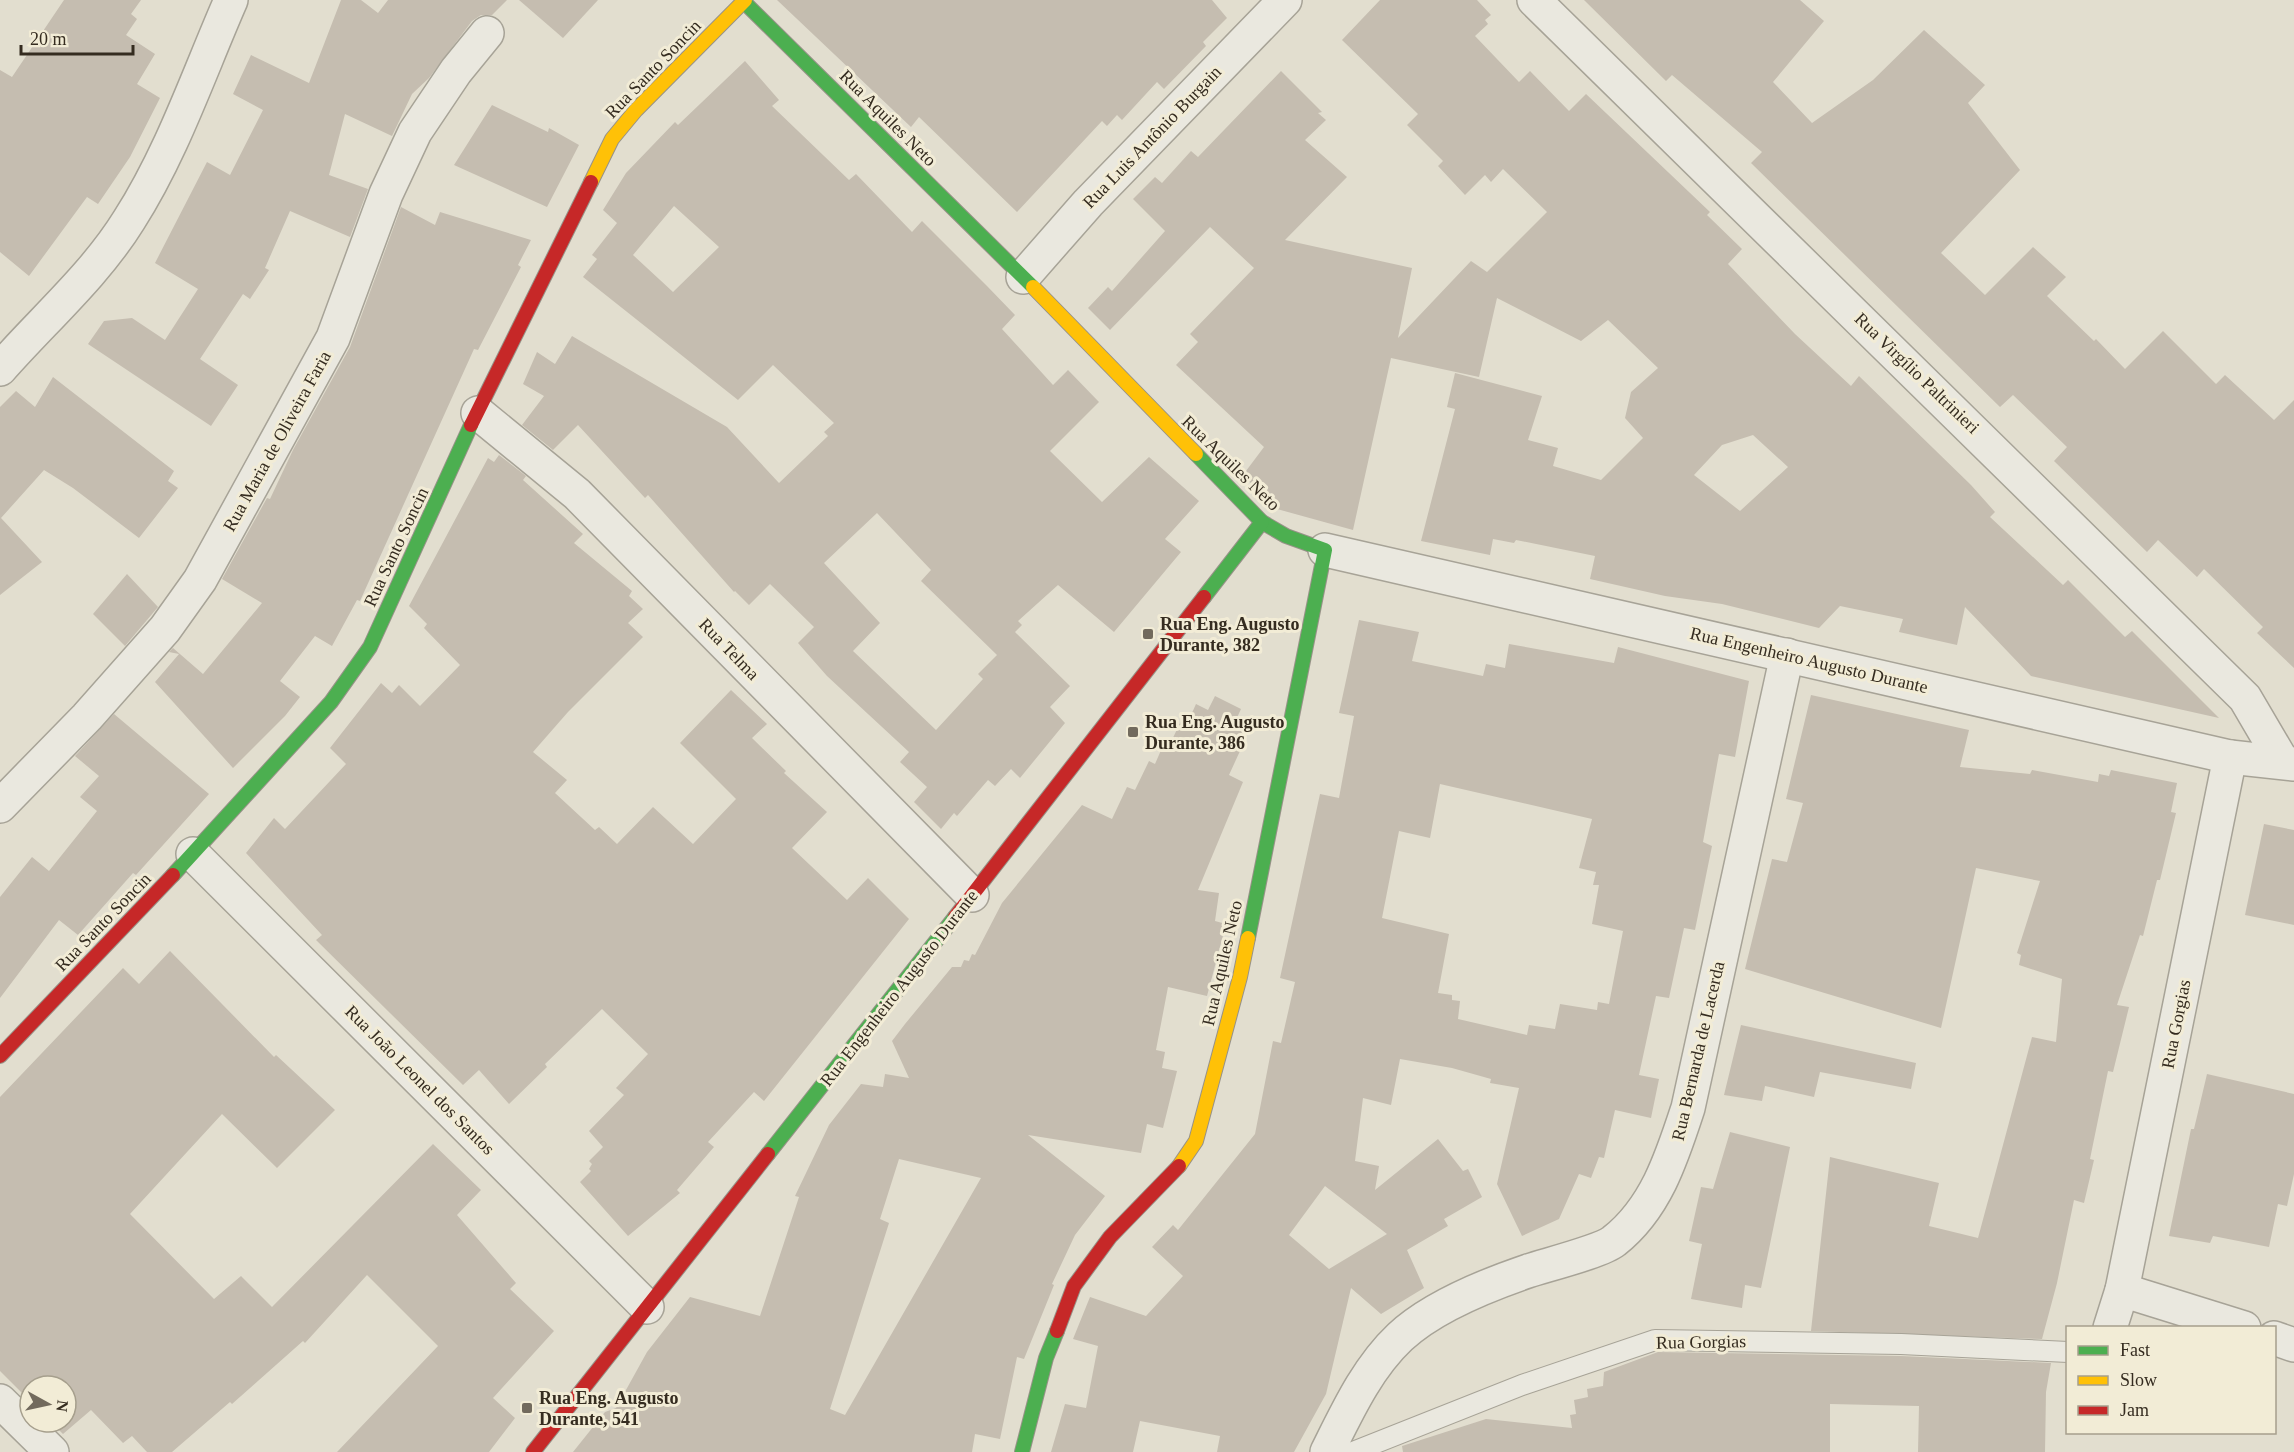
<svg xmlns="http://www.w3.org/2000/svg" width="2294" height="1452" viewBox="0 0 2294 1452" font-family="'Times New Roman',serif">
<rect width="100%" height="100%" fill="#e2decf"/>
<g fill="#c5bdb0" fill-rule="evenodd">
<path d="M64,0H141L131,14L137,19L126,35L155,54L137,84L160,98L130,157L98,204L87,197L29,276L0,252V70L12,77Z"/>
<path d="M341,0H361L378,13L388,0H507L492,15H481L472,21L429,78L412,94L392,136L345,114L329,175L368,189L350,237L290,211L265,268L269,270L250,299L243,294L200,359L238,385L211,426L88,344L104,321L132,318L165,340L198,289L155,263L207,162L230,175L263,110L233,94L251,55L309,83Z"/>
<path d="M519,0H598L563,38Z"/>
<path d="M777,0H1212L1227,18L1203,42L1206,46L1164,89L1157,82L1122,120L1117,115L1107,126L1102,121L1017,212L919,117L911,127Z"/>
<path d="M1380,0H1477L1491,15L1485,20L1488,24L1475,36L1519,82L1530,71L1569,111L1586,94L1710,212L1707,215L1742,249L1728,264L1795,334L1851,386L1859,376L1971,485L1995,512L1990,517L2063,585L2068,580L2125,637L2132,631L2219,718L2031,676L1965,607L1957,645L1899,632L1903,619L1840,606L1819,628L1722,604L1665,596L1590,579L1595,556L1516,540L1514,543L1493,539L1490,555L1421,541L1455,409L1447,407L1455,373L1542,396L1528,440L1558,448L1553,466L1601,480L1643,438L1625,418L1631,392L1658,368L1608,320L1581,341L1497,298L1479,377L1391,358L1353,530L1277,509L1270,503L1243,475L1264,447L1176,365L1198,342L1190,334L1254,268L1210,227L1110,330L1088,308L1108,287L1112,291L1165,231L1133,199L1155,177L1162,183L1191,151L1198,157L1281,71L1322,112L1318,113L1326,120L1305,140L1347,177L1285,240L1412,268L1398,338L1471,261L1487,272L1547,212L1503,169L1491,182L1485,175L1465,195L1438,166L1443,161L1407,125L1418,114L1342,40ZM1753,435L1788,467L1740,511L1694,475L1722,445Z"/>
<path d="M1584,0H1800L1824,21L1773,82L1812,123L1873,80L1924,30L1985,85L1968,103L2020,170L1941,253L1985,295L2033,247L2066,277L2047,296L2094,341L2096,339L2125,369L2163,331L2216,384L2225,375L2274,420L2294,400V668L2257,633L2263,627L2204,569L2197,577L2158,540L2147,552L2054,461L2067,447L2013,395L2000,407L1751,163L1762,152L1672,75L1666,81Z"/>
<path d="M745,61L779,100L772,106L849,180L856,174L912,232L922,221L987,286L1015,315L1002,329L1053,385L1068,370L1099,402L1050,451L1102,502L1149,457L1199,501L1165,539L1181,552L1114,632L1058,585L1018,621L1022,625L1015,632L1070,686L1050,707L1065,723L1020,778L1011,769L995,786L988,780L957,816L954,813L941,829L914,802L927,787L900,762L909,752L827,676L798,643L814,627L770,584L749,605L735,591L734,592L648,495L645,498L578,425L553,450L522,425L544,396L523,384L537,352L555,364L572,336L727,427L779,483L828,436L824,432L834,423L773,365L738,400L583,277L597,259L592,255L617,223L603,210L626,173L675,122L678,125ZM674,206L719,247L673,292L633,255ZM877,513L931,570L921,581L997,655L978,674L983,679L936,730L853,651L880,623L824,563Z"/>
<path d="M492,105L548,132L549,128L579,145L547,207L454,165Z"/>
<path d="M401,207L435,225L440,212L531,240L518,265L521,267L478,350L474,349L360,601L357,600L332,646L315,636L280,681L300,697L285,716L233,768L155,682L179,654L169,652L173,648L203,674L262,603L222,579L267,498L270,499L293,450L350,347Z"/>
<path d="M53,377L174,471L168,481L178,488L139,538L73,488L44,470L1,518L42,562L0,595V407L16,391L35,407Z"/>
<path d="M499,455L526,476L523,480L583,534L574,543L632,591L629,596L643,609L628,623L643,637L568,712L533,752L567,780L555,793L595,830L599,827L617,844L653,807L693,844L736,799L680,743L731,690L767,724L752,738L786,771L784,773L827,812L792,848L847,900L868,878L909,919L764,1101L754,1092L708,1142L714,1147L677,1190L680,1193L628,1236L580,1182L591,1171L589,1169L592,1164L589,1161L603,1147L589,1131L624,1095L616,1088L648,1054L602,1009L545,1064L547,1067L509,1104L479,1070L463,1085L316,940L322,935L246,853L274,818L285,829L346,764L330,748L381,683L392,693L399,685L420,706L460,665L424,628L427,624L409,606L488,458L494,462Z"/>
<path d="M127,574L158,607L125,646L93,614Z"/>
<path d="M1359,620L1419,632L1412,661L1483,676L1486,664L1505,668L1509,644L1614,663L1618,647L1749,681L1735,757L1719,754L1703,842L1712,846L1695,930L1684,928L1669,998L1656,996L1639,1075L1659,1079L1651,1118L1615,1110L1604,1158L1599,1157L1591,1178L1579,1174L1559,1219L1522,1236L1497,1184L1519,1088L1490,1083L1491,1079L1452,1068L1400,1059L1391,1105L1363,1098L1355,1161L1379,1166L1375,1190L1438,1139L1463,1171L1468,1169L1482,1197L1444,1219L1448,1226L1407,1250L1424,1288L1381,1314L1351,1288L1326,1394L1294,1452H1217L1220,1436L1140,1421L1133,1452H1051L1065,1404L1086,1408L1098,1346L1073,1339L1090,1297L1146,1316L1183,1276L1152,1247L1173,1225L1178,1230L1255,1134L1273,1041L1281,1043L1295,982L1280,978L1320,794L1339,798L1354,716L1339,713ZM1440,784L1592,819L1579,868L1596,872L1593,885H1599L1592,924L1623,931L1609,1004L1598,1002L1597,1010L1560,1004L1555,1029L1529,1025L1527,1035L1458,1019L1460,1001L1452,1000V995L1438,993L1449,934L1382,918L1399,831L1430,838ZM1325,1186L1387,1234L1329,1269L1289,1235Z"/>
<path d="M1811,695L1969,730L1960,767L2030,774L2032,770L2098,782L2099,774L2109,776L2111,770L2177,783L2171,812L2176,813L2160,880H2157L2143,936L2140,935L2117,1005L2129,1007L2113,1072L2108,1071L2090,1159L2094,1160L2084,1203L2074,1200L2057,1283L2042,1339L1811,1331L1830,1157L1939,1183L1929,1226L1978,1238L2032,1037L2056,1042L2062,979L2019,965L2021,955L2017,953L2040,881L1976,868L1941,1028L1745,969L1772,859L1787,862L1803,803L1786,799Z"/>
<path d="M1215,696L1241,709L1235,722L1246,728L1236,749L1240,751L1229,775L1243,782L1198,890L1219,893L1215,921L1226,924L1207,996L1168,987L1156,1050L1165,1052L1162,1068L1177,1071L1163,1128L1147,1124L1141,1153L1028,1135L1105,1196L1075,1235L1052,1284L1054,1285L1024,1359L1017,1357L1000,1439L975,1434L972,1452H573L605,1412L616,1408L647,1352L690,1297L760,1316L799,1197L795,1196L829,1125L861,1084L883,1087L885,1074L909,1078L892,1041L905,1024L952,967H961L964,960L969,961L972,954L975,955L1002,903L1082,805L1112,819L1127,787L1135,790L1149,761L1155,764L1165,741L1170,744L1181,721L1187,724L1196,704L1208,710ZM899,1159L981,1178L845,1415L830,1409L889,1223L880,1219Z"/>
<path d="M114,714L209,794L136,875L133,873L78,935L59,920L0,998V897L32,857L49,871L97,811L80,797L99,776L75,756Z"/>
<path d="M2264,824L2294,830V925L2245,915Z"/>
<path d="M170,951L274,1057L276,1055L335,1110L277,1168L222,1114L130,1214L214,1299L241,1276L272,1307L433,1144L481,1190L457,1215L516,1283L510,1289L554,1331L493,1398L515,1418L489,1452H337L438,1346L367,1275L305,1343L303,1341L232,1404L230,1402L172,1452H147L132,1436L123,1443L91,1410L63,1434L51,1422H66V1386H30V1401L0,1371V1097L123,968L139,984Z"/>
<path d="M1741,1025L1916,1063L1911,1089L1820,1072L1814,1097L1765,1086L1762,1101L1724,1095Z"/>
<path d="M2207,1074L2294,1094V1174L2287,1206L2278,1204L2269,1247L2213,1236L2210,1243L2169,1236L2191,1129H2194Z"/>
<path d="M1730,1132L1790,1147L1761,1288L1745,1285L1742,1308L1691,1299L1702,1244L1689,1241L1701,1187L1713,1189Z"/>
<path d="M1658,1352L1901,1356L2051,1363L2046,1392L2045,1452H1918L1919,1406L1830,1404V1452H1403L1402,1446L1486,1419L1572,1428L1570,1415L1576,1414L1574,1400L1588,1397L1587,1389L1603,1386L1604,1372Z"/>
</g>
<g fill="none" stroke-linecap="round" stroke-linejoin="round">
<g stroke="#a7a397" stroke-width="22">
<path id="lane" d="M1353,1452L1522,1385L1655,1340L1901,1344L2068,1352"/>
</g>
<g stroke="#a7a397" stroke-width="36">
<g id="street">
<path d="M1534,0L2245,698L2282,761"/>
<path d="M1023,277L1088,203L1285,0"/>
<path d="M0,369C43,320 95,275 129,220C172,153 199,73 231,0"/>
<path d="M478,413L577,494L972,895"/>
<path d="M1325,550L2230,757L2294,764"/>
<path d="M0,806L87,717L165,629L200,580L333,338L386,194L415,132L456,71L487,33"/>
<path d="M193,854L647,1307"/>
<path d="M2122,1290L2244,1328"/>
<path d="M2110,1328L2122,1290L2230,757"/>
<path d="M2274,1338L2294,1345"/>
<path d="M0,1401L52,1452"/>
<path d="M1327,1452C1347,1412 1367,1368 1400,1337C1432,1307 1487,1285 1528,1271C1546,1265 1602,1251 1614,1241C1656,1208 1672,1157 1688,1108L1787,655"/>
</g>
</g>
<g stroke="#979288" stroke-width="16">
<g id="fast">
<path d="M744,2L1033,287"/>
<path d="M1196,454L1262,522L1286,536L1325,550L1248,938"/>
<path d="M1204,597L1262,522"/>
<path d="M173,875L331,702L370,647L471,425"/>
<path d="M768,1154L955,917"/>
<path d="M1022,1452L1046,1358L1057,1331"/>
</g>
</g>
<g stroke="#979288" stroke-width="16">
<g id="slow">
<path d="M591,182L612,139L636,110L745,0"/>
<path d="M1033,287L1196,454"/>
<path d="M1179,1166L1196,1141L1240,977L1248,938"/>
</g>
</g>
<g stroke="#979288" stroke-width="16">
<g id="jam">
<path d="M471,425L591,182"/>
<path d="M955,917L1204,597"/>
<path d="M0,1056L173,875"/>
<path d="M1057,1331L1074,1286L1110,1237L1179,1166"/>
<path d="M533,1452L768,1154"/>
</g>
</g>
<use href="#lane" stroke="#eae8df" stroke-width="20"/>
<use href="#street" stroke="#eae8df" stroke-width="33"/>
<use href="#fast" stroke="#4caf50" stroke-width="14"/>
<use href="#slow" stroke="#ffc107" stroke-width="14"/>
<use href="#jam" stroke="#c62828" stroke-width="14"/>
</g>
<g fill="#726a5d" stroke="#f2ecd6" stroke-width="2">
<rect x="1142" y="628" width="12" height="12" rx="3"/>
<rect x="1127" y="726" width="12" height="12" rx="3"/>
<rect x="521" y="1402" width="12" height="12" rx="3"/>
</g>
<g text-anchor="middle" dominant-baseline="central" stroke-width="6" stroke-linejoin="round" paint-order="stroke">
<g font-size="18" fill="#352c20" stroke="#f2ecd6">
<text transform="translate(653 69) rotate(-46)">Rua Santo Soncin</text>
<text transform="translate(888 118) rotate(45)">Rua Aquiles Neto</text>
<text transform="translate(1152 137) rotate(-46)">Rua Luis Antônio Burgain</text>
<text transform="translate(1917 373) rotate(44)">Rua Virgílio Paltrinieri</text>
<text transform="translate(277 441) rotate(-61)">Rua Maria de Oliveira Faria</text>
<text transform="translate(1231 463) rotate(44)">Rua Aquiles Neto</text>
<text transform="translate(396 547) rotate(-65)">Rua Santo Soncin</text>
<text transform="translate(729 649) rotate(46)">Rua Telma</text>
<text transform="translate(1809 660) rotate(13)">Rua Engenheiro Augusto Durante</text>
<text transform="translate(103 922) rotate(-46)">Rua Santo Soncin</text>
<text transform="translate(1222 963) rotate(-77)">Rua Aquiles Neto</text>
<text transform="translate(899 988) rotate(-52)">Rua Engenheiro Augusto Durante</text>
<text transform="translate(2176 1024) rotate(-79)">Rua Gorgias</text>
<text transform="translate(1698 1051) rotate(-77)">Rua Bernarda de Lacerda</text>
<text transform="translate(420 1080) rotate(45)">Rua João Leonel dos Santos</text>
<text transform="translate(1701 1342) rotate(-1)">Rua Gorgias</text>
</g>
<g font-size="18" font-weight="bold" fill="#352c20" stroke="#f2ecd6" text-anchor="start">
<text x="1160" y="624">Rua Eng. Augusto<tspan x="1160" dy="21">Durante, 382</tspan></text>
<text x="1145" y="722">Rua Eng. Augusto<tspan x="1145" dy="21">Durante, 386</tspan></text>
<text x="539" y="1398">Rua Eng. Augusto<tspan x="539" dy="21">Durante, 541</tspan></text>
</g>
</g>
<rect x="2066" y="1326" width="210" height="108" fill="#f2ecd6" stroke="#a69f8d" stroke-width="1.5"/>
<rect x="2078" y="1346" width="30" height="9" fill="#4caf50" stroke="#a69f8d" stroke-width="1.5"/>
<text x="2120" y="1356" font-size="18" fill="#352c20">Fast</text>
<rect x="2078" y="1376" width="30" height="9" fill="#ffc107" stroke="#a69f8d" stroke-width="1.5"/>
<text x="2120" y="1386" font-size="18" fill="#352c20">Slow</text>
<rect x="2078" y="1406" width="30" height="9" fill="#c62828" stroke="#a69f8d" stroke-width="1.5"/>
<text x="2120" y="1416" font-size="18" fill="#352c20">Jam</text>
<g transform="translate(48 1404) rotate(98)"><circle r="28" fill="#f2ecd6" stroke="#a69f8d" stroke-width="1.5"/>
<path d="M0-4.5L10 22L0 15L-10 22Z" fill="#726a5d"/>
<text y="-9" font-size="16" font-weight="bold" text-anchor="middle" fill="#352c20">N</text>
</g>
<path d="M21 45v9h112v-9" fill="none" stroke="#352c20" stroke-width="3"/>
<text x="30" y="45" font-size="18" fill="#352c20" stroke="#f2ecd6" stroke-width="4.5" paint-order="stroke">20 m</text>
</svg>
